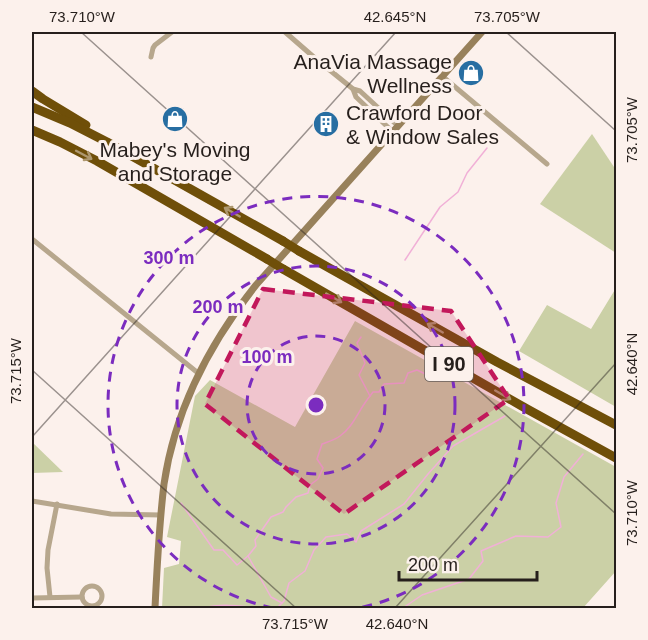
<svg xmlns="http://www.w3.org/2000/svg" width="648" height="640" viewBox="0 0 648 640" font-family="Arial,sans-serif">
<rect width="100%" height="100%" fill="#fcf1ec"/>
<g fill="#cbd0a6">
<path d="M592,134L616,170V253L540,204Z"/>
<path d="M616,288V407L519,351L547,305L591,329Z"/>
<path d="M355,321L616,467V571L583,608H162L164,568L179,564L181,541L167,537L195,396L210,380L295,427Z"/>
<path d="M32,442L63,472L32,473Z"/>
</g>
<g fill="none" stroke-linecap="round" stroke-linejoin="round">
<g stroke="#f1b0d7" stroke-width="1.5">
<path d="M405,260L440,207L458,192L467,173L487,148"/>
<path d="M370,396L373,392H379L384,384L404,383L408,373L417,370L440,381"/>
<path d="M616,409V408"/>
<path d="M181,503L214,550H223L237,565L248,556"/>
<path d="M282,603L284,601L289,583L305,571L314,550L326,537L347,534L356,542L361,531L404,504L428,474L453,446L505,416"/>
<path d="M205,608C216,604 241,605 254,608"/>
<path d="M270,608L278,607L282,603L271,597L248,556L256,546L255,540L271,517L283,512L286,507L296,497L308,493L310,485L318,479L323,468L317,459L322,444C327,442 335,440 340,436C354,426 359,409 370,396L359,375L365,363L357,343L361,337"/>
<path d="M403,608L422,595L469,579L483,561L481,551L516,536L548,537L561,527L556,503L564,477L583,454"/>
</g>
<g stroke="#b7a78d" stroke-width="5">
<path d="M285,32L316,59L353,89L360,91L398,126"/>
<path d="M151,57L153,48L155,45L172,32"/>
<path d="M442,76L547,164"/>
<path d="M353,89L356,97L393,132"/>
<path d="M32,239L198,373"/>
<path d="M32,501L111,514L161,515"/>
<circle cx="92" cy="596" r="10"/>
<path d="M50,597L47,568L48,550L57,504"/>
<path d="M32,598L82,597"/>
</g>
<path stroke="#98815b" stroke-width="7" d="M155,608C157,567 159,525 164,484C175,409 209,344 256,285L482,32"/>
<g stroke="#6f4f09" stroke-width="9">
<path d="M32,91L43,99L86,125"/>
<path d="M32,107L70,123L107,142L283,241"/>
<path d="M32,130L60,142L97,161L267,259"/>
<path d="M299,251L497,362L616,425"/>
<path d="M283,269L527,409L616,458"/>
</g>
<g stroke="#6f4f09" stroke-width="9">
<path d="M283,241L299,251"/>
<path d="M267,259L283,269"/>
</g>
</g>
<defs><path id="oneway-shaft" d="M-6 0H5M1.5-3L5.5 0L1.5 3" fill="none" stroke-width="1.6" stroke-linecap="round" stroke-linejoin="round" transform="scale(1.5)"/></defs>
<g stroke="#ae986f">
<use href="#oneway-shaft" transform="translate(84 155) rotate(28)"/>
<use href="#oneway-shaft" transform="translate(232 212) rotate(-150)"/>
<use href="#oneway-shaft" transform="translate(334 298) rotate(30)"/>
<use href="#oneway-shaft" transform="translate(435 328) rotate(-150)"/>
<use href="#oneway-shaft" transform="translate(503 395) rotate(30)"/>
</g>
<path fill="#c2185b" fill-opacity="0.2" stroke="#c2185b" stroke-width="4.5" stroke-dasharray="12 8" stroke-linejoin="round" d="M263,289L451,311L509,399L344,514L205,404Z"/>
<path fill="none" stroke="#261f1c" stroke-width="1.5" stroke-opacity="0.45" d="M81,32L616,514M506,32L616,131M32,370L296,608M32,437L396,32M395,608L616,363"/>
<g fill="none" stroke="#7b2cbf" stroke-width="3" stroke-dasharray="10 8">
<circle cx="316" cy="405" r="69"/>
<circle cx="316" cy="405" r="139"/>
<path d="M273 608A208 208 0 1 1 359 608"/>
</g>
<defs>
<g id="shop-disc" transform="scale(1.35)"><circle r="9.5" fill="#276ea2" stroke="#fcf1ec"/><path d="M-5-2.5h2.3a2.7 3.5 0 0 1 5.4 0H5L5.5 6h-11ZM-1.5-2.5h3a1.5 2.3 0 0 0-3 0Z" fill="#fff"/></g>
<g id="building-disc" transform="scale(1.35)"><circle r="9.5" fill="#276ea2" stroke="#fcf1ec"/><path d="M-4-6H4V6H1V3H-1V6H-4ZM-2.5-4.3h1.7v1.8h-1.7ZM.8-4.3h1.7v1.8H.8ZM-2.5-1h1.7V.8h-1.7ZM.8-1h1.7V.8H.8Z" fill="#fff"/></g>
</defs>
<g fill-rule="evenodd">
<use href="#shop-disc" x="471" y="73"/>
<use href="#shop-disc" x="175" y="119"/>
<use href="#building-disc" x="326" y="124"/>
</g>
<g text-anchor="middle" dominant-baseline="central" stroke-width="6" stroke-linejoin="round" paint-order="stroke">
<rect fill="#fcf1ec" stroke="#665e5a" stroke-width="1.5" x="425" y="347" width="48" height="34" rx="4.5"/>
<g font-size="20" font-weight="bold" fill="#261f1c">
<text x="449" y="364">I 90</text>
</g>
<g font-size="21" fill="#261f1c" stroke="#fcf1ec" text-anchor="end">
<text x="452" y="61">AnaVia Massage<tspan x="452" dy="24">Wellness</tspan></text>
<text x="346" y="112" text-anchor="start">Crawford Door<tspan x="346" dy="24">&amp; Window Sales</tspan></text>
<text x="175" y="149" text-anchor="middle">Mabey's Moving<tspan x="175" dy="24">and Storage</tspan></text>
</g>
</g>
<circle cx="316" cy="405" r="9" fill="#7b2cbf" stroke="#fcf1ec" stroke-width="3"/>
<g font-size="18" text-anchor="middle" font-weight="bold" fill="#7b2cbf" stroke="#fcf1ec" stroke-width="6" stroke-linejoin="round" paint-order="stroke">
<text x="169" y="264">300 m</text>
<text x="218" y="313">200 m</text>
<text x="267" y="363">100 m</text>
</g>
<rect width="648" height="640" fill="none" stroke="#fcf1ec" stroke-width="66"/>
<path d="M399 571v9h138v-9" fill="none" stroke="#261f1c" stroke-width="3"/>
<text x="408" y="571" font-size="18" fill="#261f1c" stroke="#fcf1ec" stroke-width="4.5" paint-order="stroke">200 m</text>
<rect x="33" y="33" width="582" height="574" fill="none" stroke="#261f1c" stroke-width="2"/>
<g font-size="15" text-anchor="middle" fill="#261f1c">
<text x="82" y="22">73.710°W</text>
<text x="395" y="22">42.645°N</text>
<text x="507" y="22">73.705°W</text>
<text transform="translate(632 130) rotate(-90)" y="5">73.705°W</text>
<text transform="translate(632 364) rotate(-90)" y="5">42.640°N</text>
<text transform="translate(16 371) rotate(-90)" y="5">73.715°W</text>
<text transform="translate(632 513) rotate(-90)" y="5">73.710°W</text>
<text x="295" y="629">73.715°W</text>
<text x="397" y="629">42.640°N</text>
</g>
</svg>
